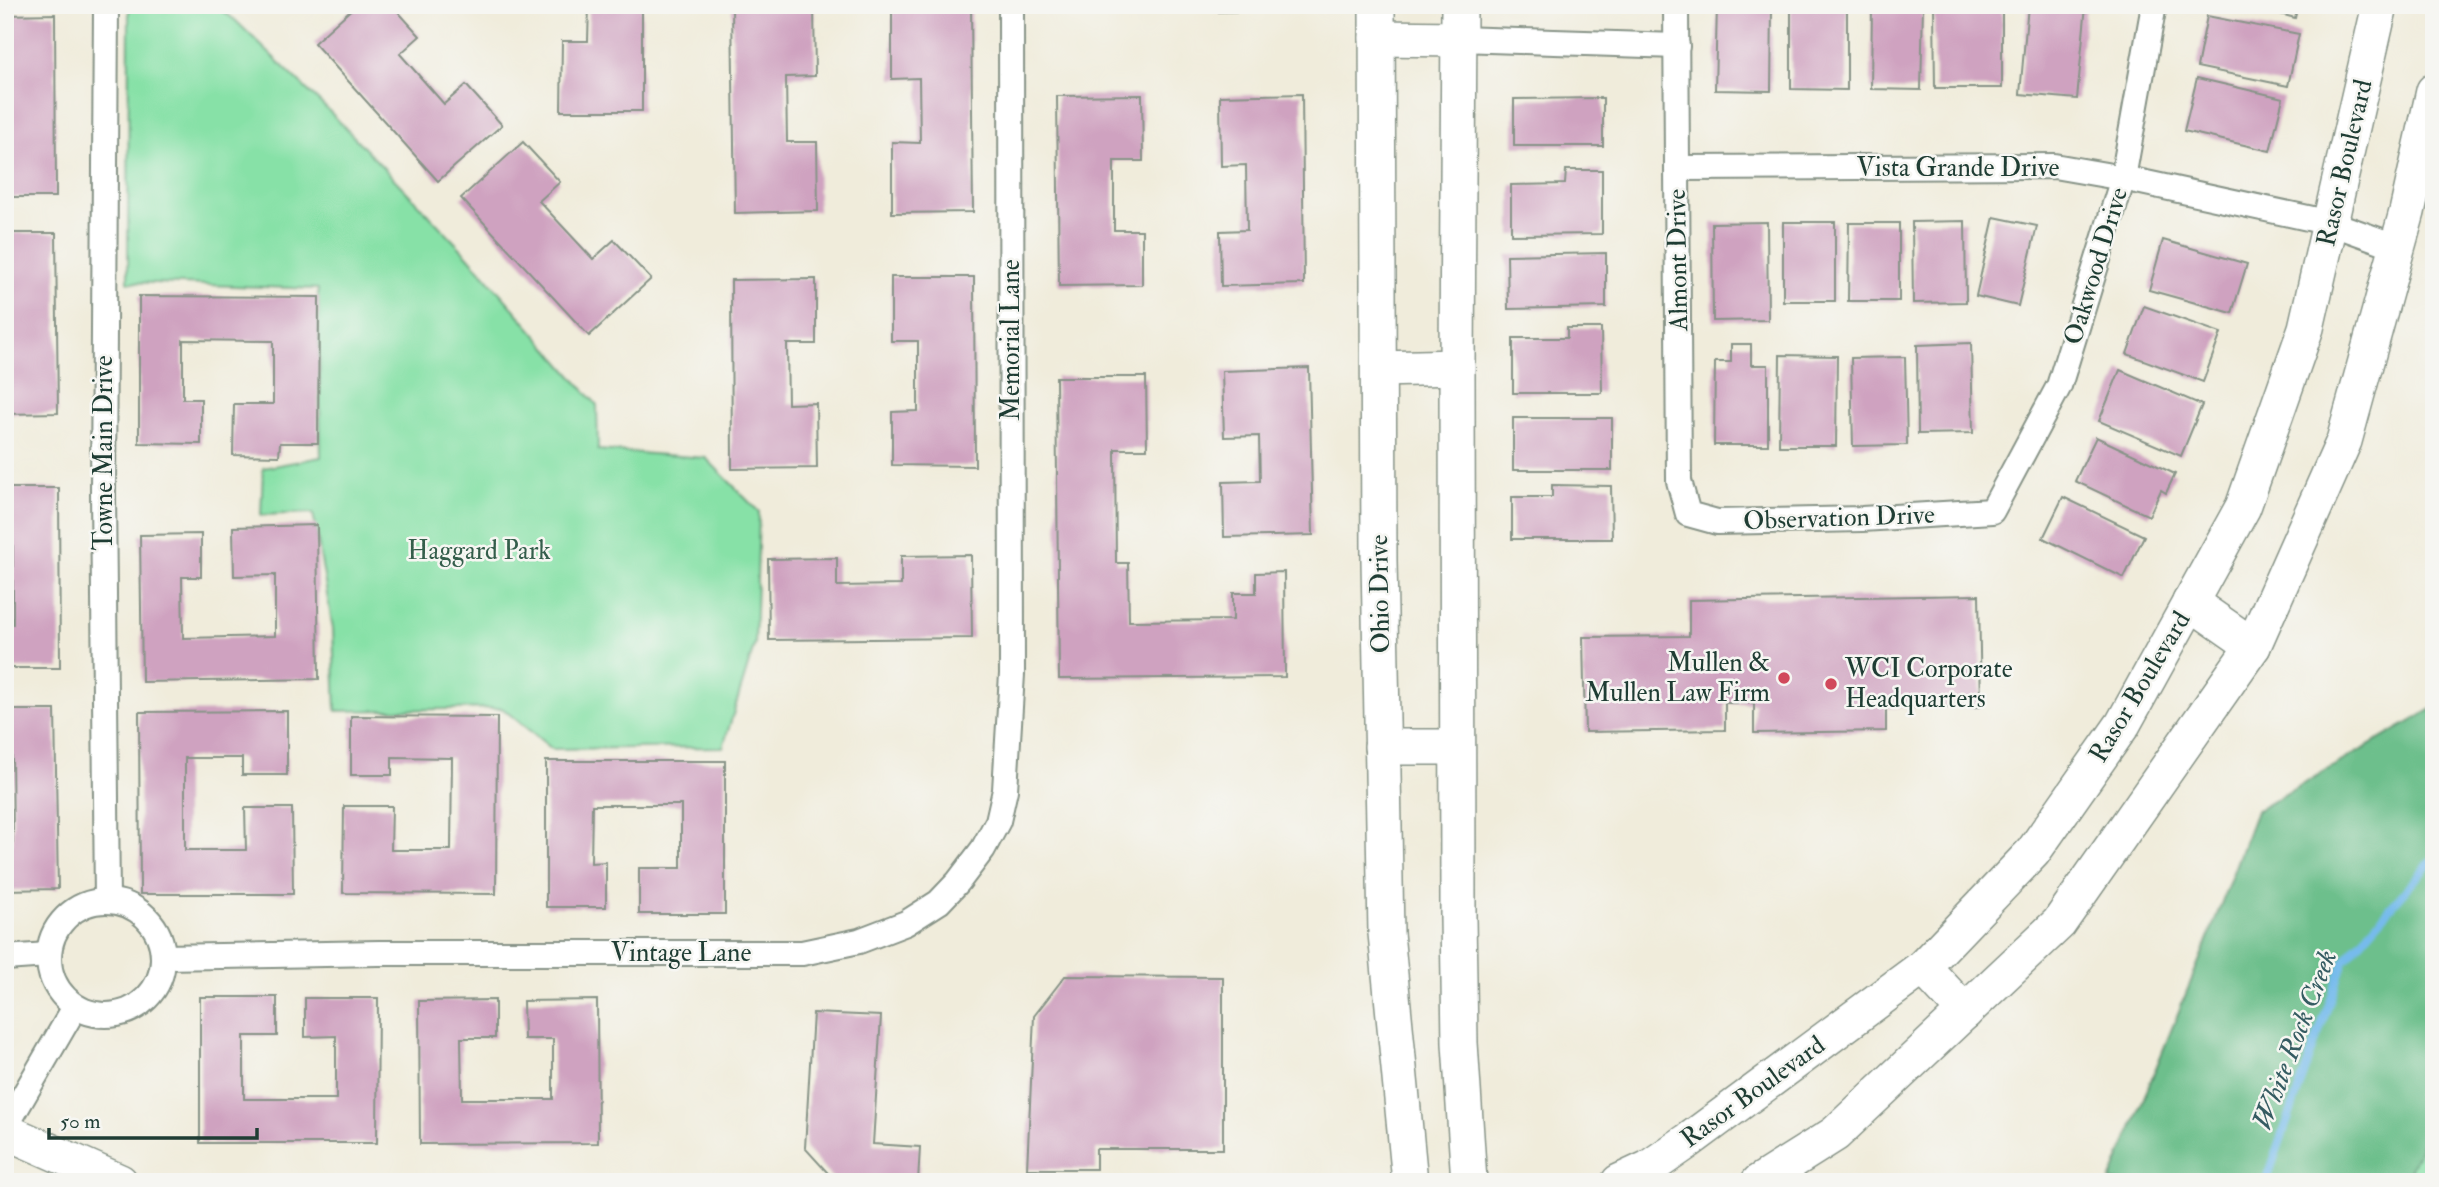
<svg xmlns="http://www.w3.org/2000/svg" width="2439" height="1187" viewBox="0 0 2439 1187" font-family="'IM FELL Double Pica',serif">
<rect width="100%" height="100%" fill="#f6f6f2"/>
<filter id="ink" filterUnits="userSpaceOnUse"><feTurbulence type="fractalNoise" baseFrequency=".0143" numOctaves="2"/><feDisplacementMap in="SourceGraphic" scale="14" xChannelSelector="R" yChannelSelector="G"/><feConvolveMatrix kernelMatrix="1 2 1 2 8 2 1 2 1" color-interpolation-filters="sRGB"/></filter>
<filter id="wash" filterUnits="userSpaceOnUse"><feTurbulence type="fractalNoise" baseFrequency=".00686" numOctaves="4" result="noise"/><feDisplacementMap in="SourceGraphic" scale="28" xChannelSelector="R" yChannelSelector="G"/><feGaussianBlur stdDeviation="1.57" result="paint"/><feColorMatrix in="noise" values="0 0 0 0 0 0 0 0 0 0 0 0 0 0 0 0 0 1.4 0 .05"/><feComposite in="paint" operator="in"/></filter>
<g filter="url(#wash)">
<rect width="100%" height="100%" fill="#f0ecdb"/>
<g fill="#87e1a7" stroke="#538f6e" stroke-width="2">
<path d="M129,5H214L235,20L331,113L467,255L597,405L598,450L706,458L759,512L755,643L723,747L552,749L502,708L336,711L333,629L313,513L261,515L263,468L321,457L318,289L128,282Z"/>
<path d="M2434,1115V1182H2405L2431,1119Z"/>
</g>
<path fill="#6dbf8c" stroke="#467e60" stroke-width="2" d="M2434,708V1115L2405,1182H2110L2208,939L2256,811Z"/>
<g fill="none" stroke-linecap="round" stroke-linejoin="round">
<path stroke="#76bbec" stroke-width="8" d="M2266,1182L2344,961L2434,858"/>
</g>
<g id="blocks">
<g fill="#cfa2c0">
<path d="M356,5H392L420,36L400,54L444,104L466,85L502,125L438,181L314,43Z"/>
<path d="M589,5H642V111H561L562,41H588Z"/>
<path d="M814,5L815,76L786,77L787,142H817L818,211L735,213L732,7Z"/>
<path d="M971,5L973,212L892,213V142L920,143L919,78L892,79V6Z"/>
<path d="M1219,5H1302V10L1219,12Z"/>
<path d="M1717,5L1772,6L1771,91L1715,90Z"/>
<path d="M1791,5H1847V90L1791,89Z"/>
<path d="M1872,5H1923L1921,90L1871,89Z"/>
<path d="M1934,5H2002V88H1935Z"/>
<path d="M2028,5H2086L2077,99L2020,94Z"/>
<path d="M2247,5H2298L2295,18Z"/>
<path d="M55,14L56,197H5V15Z"/>
<path d="M2207,16L2299,34L2288,86L2197,67Z"/>
<path d="M2197,78L2283,98L2270,151L2184,131Z"/>
<path d="M1302,94L1304,284L1221,286L1220,231L1247,230L1246,165L1221,166L1220,96Z"/>
<path d="M1142,95L1143,161H1114V230H1142V285L1059,286L1057,96Z"/>
<path d="M1603,98V146H1514V99Z"/>
<path d="M523,142L560,182L539,201L593,259L614,240L651,279L589,336L461,198Z"/>
<path d="M1566,170H1602V234L1511,235V185L1565,184Z"/>
<path d="M1994,217L2037,226L2018,306L1976,296Z"/>
<path d="M1965,221L1966,302L1913,303L1912,222Z"/>
<path d="M1767,222L1768,320L1713,321L1712,223Z"/>
<rect x="1783" y="222" width="52" height="79"/>
<path d="M1849,223H1899V301H1848Z"/>
<path d="M5,233H56L58,413L5,414V368H9V277H5Z"/>
<path d="M2163,240L2247,264L2232,313L2149,290Z"/>
<path d="M1606,253V307L1508,309L1507,255Z"/>
<path d="M891,277H974L975,466L892,465V412L918,411V341H891Z"/>
<path d="M816,279V344H787L788,404L816,403L817,468L732,469L731,280Z"/>
<path d="M139,296L319,297L318,443H280L279,456L233,455L234,404H273V341L183,340V399H201V444L139,443Z"/>
<path d="M2144,306L2221,333L2203,382L2127,354Z"/>
<path d="M1567,328H1601L1602,393H1513V338H1567Z"/>
<path d="M1971,343L1973,433L1918,434L1917,345Z"/>
<path d="M1731,344H1751V365H1768V445H1714L1715,362H1731Z"/>
<path d="M1780,355L1837,356L1836,446H1779Z"/>
<path d="M1905,357L1907,445L1853,446L1851,358Z"/>
<path d="M1309,368L1313,535L1224,537L1223,482L1260,481L1259,436L1224,437L1222,371Z"/>
<path d="M2120,370L2202,405L2181,456L2099,421Z"/>
<path d="M1056,377H1146L1147,449H1115L1116,563H1128L1129,621L1233,620V593H1256V573L1284,572L1285,677L1059,679Z"/>
<rect x="1513" y="418" width="99" height="52"/>
<path d="M2096,437L2175,474L2166,493L2161,490L2149,516L2075,481Z"/>
<path d="M1552,485L1611,486L1612,539H1512V497H1552Z"/>
<path d="M5,488H59L60,668H5V624H13V533L5,534Z"/>
<path d="M2063,497L2144,536L2124,578L2043,538Z"/>
<path d="M317,525L319,679L142,682L140,535L201,534V577H182L183,638L275,636V575L234,576L233,527Z"/>
<path d="M971,555L972,638L769,640L768,559L837,558V586L901,585V556Z"/>
<path d="M1979,595L1981,707L1886,708V731L1754,733V703H1725V730L1585,732L1583,637L1689,636V600Z"/>
<path d="M5,710H55L58,889L5,890V843H13L12,753H5Z"/>
<path d="M287,711V775H242V758H185V850H246L245,808H292L293,894H140L139,712Z"/>
<path d="M351,716L497,717L496,894L343,893L344,806H392L391,850H451L452,758L392,757V775H351Z"/>
<path d="M546,761H725V914H639V868H681V805H592L591,863L606,862V907H546Z"/>
<path d="M1065,976L1223,977V1149H1096V1169H1027L1034,1016Z"/>
<path d="M200,997H277V1036H244V1099H336V1036L305,1037V998H378L377,1143H200Z"/>
<path d="M495,1000V1038H461L462,1099H553V1039H524L523,1001L597,1000L598,1143L420,1144L419,1001Z"/>
<path d="M813,1013L881,1016L873,1144L920,1147L918,1182H836L805,1148Z"/>
</g>
</g>
</g>
<g filter="url(#ink)">
<use href="#blocks" fill-opacity="0" stroke="#889488" stroke-width="2"/>
<g fill="none" stroke-linecap="round" stroke-linejoin="round">
<g stroke="#889488" stroke-width="28">
<g id="minor">
<path d="M106,5L103,492L107,901"/>
<path d="M1676,5L1679,481L1688,514L1717,522L1862,519L1992,511L2059,386L2123,178L2154,5"/>
<path d="M1459,39L1677,46"/>
<path d="M1677,168L2054,166L2123,178L2331,223L2398,247"/>
<circle cx="106" cy="958" r="57"/>
<path d="M163,957L379,953H802L859,941L906,923L939,902L958,882L983,849L998,821L1005,790L1012,674L1011,5"/>
<path d="M5,958L48,955"/>
<path d="M5,1128L75,1007"/>
</g>
</g>
<g stroke="#889488" stroke-width="38">
<g id="secondary">
<path d="M1377,5L1379,560L1386,933L1410,1182"/>
<path d="M1459,5L1457,367L1458,917L1460,1043L1469,1182"/>
<path d="M1377,38L1459,39"/>
<path d="M1380,369L1457,367"/>
<path d="M2190,602L2253,646"/>
<path d="M1382,747H1457"/>
<path d="M1923,967L1965,1012"/>
<path d="M5,1131L120,1182"/>
<path d="M1619,1182L1649,1168L1688,1141L1923,967L2033,852L2123,724L2243,507L2306,328L2380,5"/>
<path d="M1759,1182L1835,1134L2059,923L2253,646L2344,441L2407,212L2434,91"/>
</g>
</g>
<use href="#minor" stroke="#fff" stroke-width="24"/>
<use href="#secondary" stroke="#fff" stroke-width="35"/>
</g>
</g>
<g fill="#d1495b" stroke="#f6f6f2" stroke-width="2.5">
<circle cx="1784" cy="678" r="7"/>
<circle cx="1831" cy="684" r="7"/>
</g>
<g text-anchor="middle" dominant-baseline="central" stroke-width="5" stroke-linejoin="round" paint-order="stroke">
<g font-size="26" fill="#1f3d34" stroke="#f6f6f2">
<text transform="translate(2345 163) rotate(-77)">Rasor Boulevard</text>
<text x="1958" y="168">Vista Grande Drive</text>
<text transform="translate(1678 260) rotate(-91)">Almont Drive</text>
<text transform="translate(2096 266) rotate(-73)">Oakwood Drive</text>
<text transform="translate(1011 340) rotate(-90)">Memorial Lane</text>
<text transform="translate(104 453) rotate(-90)">Towne Main Drive</text>
<text transform="translate(1839 518) rotate(-2)">Observation Drive</text>
<text transform="translate(1380 594) rotate(-91)">Ohio Drive</text>
<text transform="translate(2140 687) rotate(-59)">Rasor Boulevard</text>
<text x="681" y="953">Vintage Lane</text>
<text transform="translate(1753 1092) rotate(-36)">Rasor Boulevard</text>
</g>
<g font-size="26" fill="#345e4b" stroke="#f6f6f2">
<text x="479" y="551">Haggard Park</text>
</g>
<g font-size="26" fill="#1f3d34" stroke="#f6f6f2" text-anchor="end">
<text x="1770" y="663">Mullen &amp;<tspan x="1770" dy="30">Mullen Law Firm</tspan></text>
<text x="1845" y="669" text-anchor="start">WCI Corporate<tspan x="1845" dy="30">Headquarters</tspan></text>
</g>
<g font-size="28" font-style="italic" fill="#355c62" stroke="#f6f6f2">
<text transform="translate(2295 1040) rotate(-69)">White Rock Creek</text>
</g>
</g>
<rect width="2439" height="1187" fill="none" stroke="#f6f6f2" stroke-width="28"/>
<path d="M49 1128v10h208v-10" fill="none" stroke="#1f3d34" stroke-width="3.5"/>
<text x="60" y="1128" font-size="21" fill="#1f3d34" stroke="#f6f6f2" stroke-width="5" paint-order="stroke">50 m</text>
</svg>
